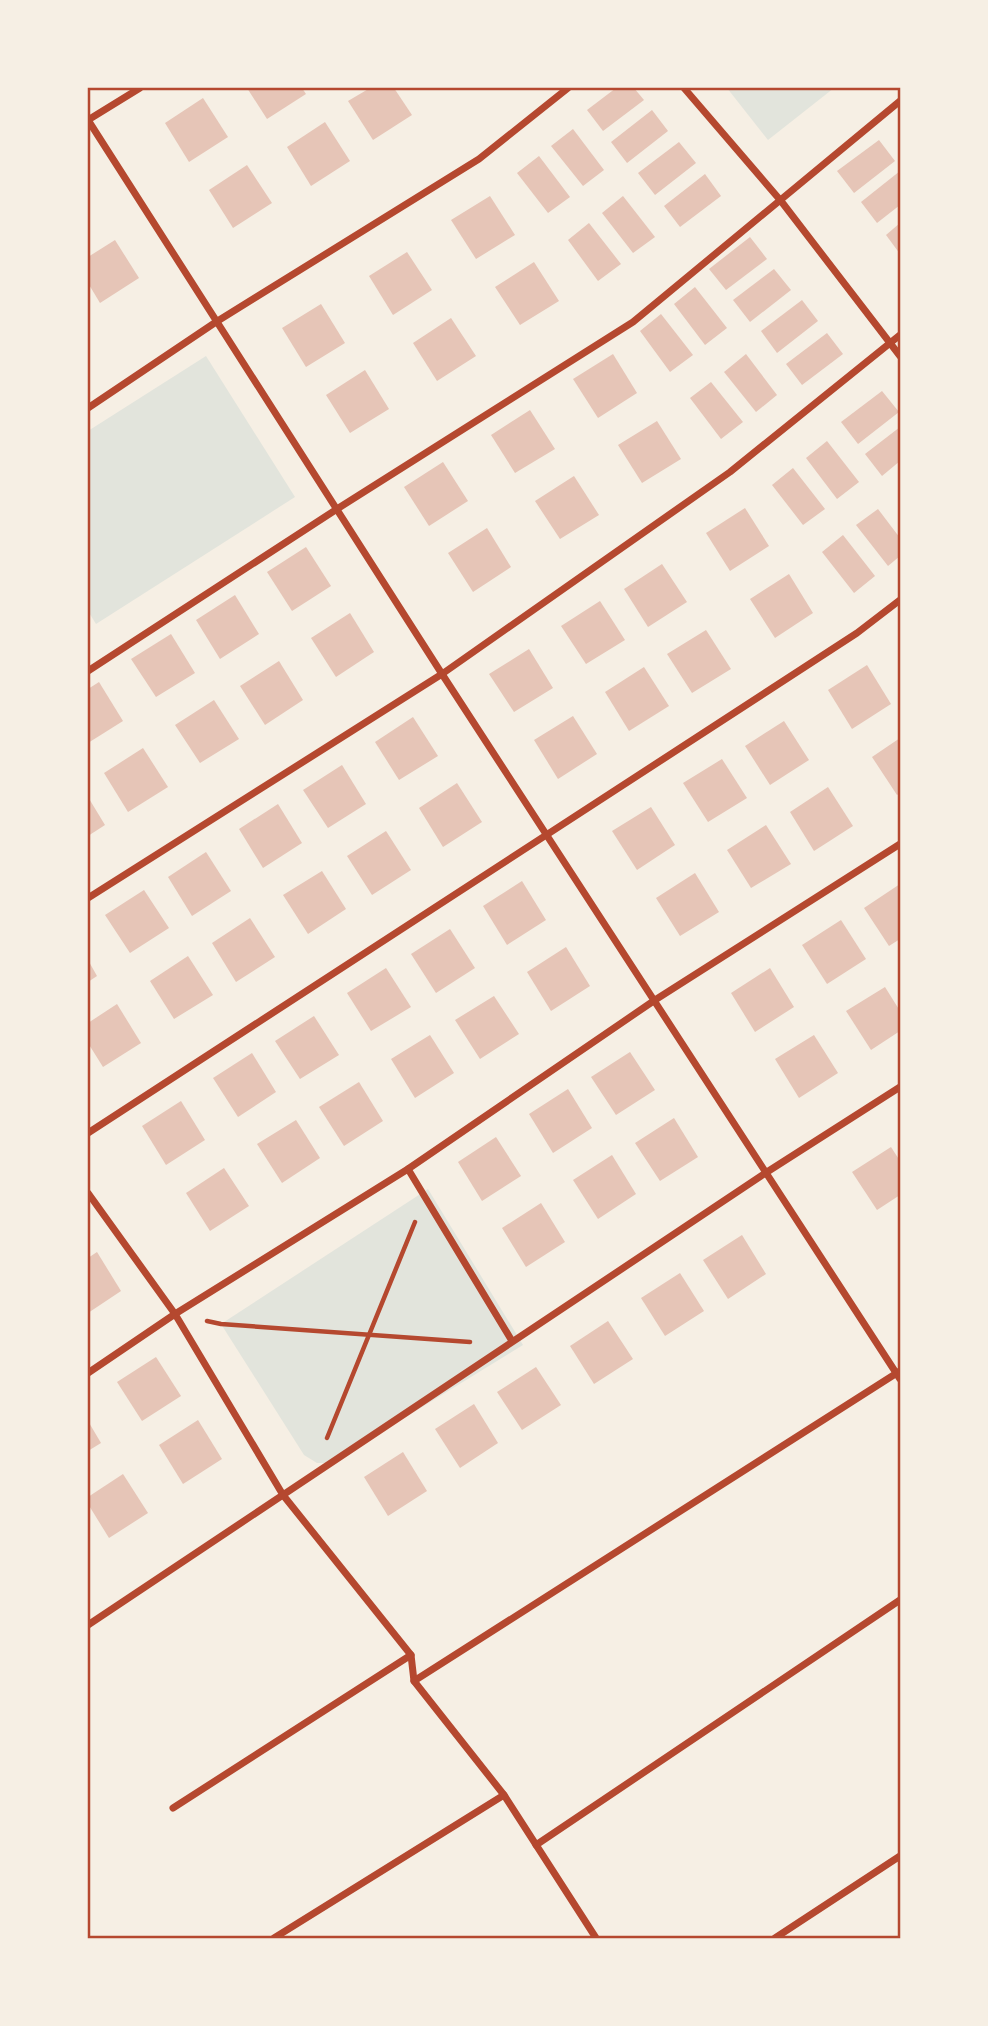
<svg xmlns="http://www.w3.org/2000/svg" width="988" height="2026" viewBox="0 0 988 2026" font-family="'Golos Text',sans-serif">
<rect width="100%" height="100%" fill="#f6efe4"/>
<g fill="#e2e4dc">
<path d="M727,88H834L768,140Z"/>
<path d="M206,356L295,497L96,624L88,611V431Z"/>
<path d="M428,1189L523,1345L331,1463H317L304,1455L221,1324Z"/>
</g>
<g fill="#e6c5b7">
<path d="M247,88H302L306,94L267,119Z"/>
<path d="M370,88H394L412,115L373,140L348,101Z"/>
<path d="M616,88H634L644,100L603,131L587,110Z"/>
<path d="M203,98L228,137L189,162L165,123Z"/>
<path d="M652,110L668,131L627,163L611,142Z"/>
<path d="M325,122L350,161L311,186L287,147Z"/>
<path d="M573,129L604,170L583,186L551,146Z"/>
<path d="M879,140L895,161L854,193L837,171Z"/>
<path d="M679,142L696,163L655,195L638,173Z"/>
<path d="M539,156L570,197L548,213L517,173Z"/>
<path d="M247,165L272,203L233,228L209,190Z"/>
<path d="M900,171V205L877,223L861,202Z"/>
<path d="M705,174L721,196L680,227L664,206Z"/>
<path d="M490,196L515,235L476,259L451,220Z"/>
<path d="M623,196L655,237L633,253L602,213Z"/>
<path d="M589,223L621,264L598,281L568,240Z"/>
<path d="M900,223V254L886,235Z"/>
<path d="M750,237L767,259L726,290L709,269Z"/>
<path d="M115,240L139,278L100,303L88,283V257Z"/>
<path d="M407,252L432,290L393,315L369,276Z"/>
<path d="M534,262L559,301L520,325L495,287Z"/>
<path d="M774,269L791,290L750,322L733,300Z"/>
<path d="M695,287L727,328L705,345L674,304Z"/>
<path d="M802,300L818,321L777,353L761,331Z"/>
<path d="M321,304L345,343L306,367L282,328Z"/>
<path d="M661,314L693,355L670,372L640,331Z"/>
<path d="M451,318L476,356L437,381L413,343Z"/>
<path d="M827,333L843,354L802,385L786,364Z"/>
<path d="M613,354L637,393L598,418L573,379Z"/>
<path d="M746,354L777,395L756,412L724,372Z"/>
<path d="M365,370L389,409L350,433L326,395Z"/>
<path d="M711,382L743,422L721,439L690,398Z"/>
<path d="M882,391L899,412L858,444L841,422Z"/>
<path d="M530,410L555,449L515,473L491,435Z"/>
<path d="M657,421L681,459L642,483L618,445Z"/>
<path d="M900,427V461L882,476L865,454Z"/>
<path d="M827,441L859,482L837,499L806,458Z"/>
<path d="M443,462L468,501L429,526L404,487Z"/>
<path d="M793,468L825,509L803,525L772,485Z"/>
<path d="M574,476L599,515L560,539L535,501Z"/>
<path d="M745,508L769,546L730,571L706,533Z"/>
<path d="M878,509L900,538V556L888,566L856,525Z"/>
<path d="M487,528L511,567L473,592L448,553Z"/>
<path d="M843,535L875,576L854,593L822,552Z"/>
<path d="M306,547L331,586L292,611L267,572Z"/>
<path d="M662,564L687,602L648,627L624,589Z"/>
<path d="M789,574L813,613L775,638L750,599Z"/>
<path d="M235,595L259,634L220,659L196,620Z"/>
<path d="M600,601L625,640L586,664L561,626Z"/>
<path d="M350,613L374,652L336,677L311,638Z"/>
<path d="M706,630L731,669L692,693L667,654Z"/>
<path d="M171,634L195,673L156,697L131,659Z"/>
<path d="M529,649L553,688L514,712L489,674Z"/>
<path d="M279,661L303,700L265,725L240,686Z"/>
<path d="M867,665L891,704L852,729L828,690Z"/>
<path d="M644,667L669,706L629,731L605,692Z"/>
<path d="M99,682L123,721L88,743V689Z"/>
<path d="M214,700L239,739L200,763L175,725Z"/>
<path d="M573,716L597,754L558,779L534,740Z"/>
<path d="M413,717L438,756L399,780L375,742Z"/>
<path d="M784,721L809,760L770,785L745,746Z"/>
<path d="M900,738V793L897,795L872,757Z"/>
<path d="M143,748L168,787L128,812L104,773Z"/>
<path d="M722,759L747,798L708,822L683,783Z"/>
<path d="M342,765L366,804L328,828L303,790Z"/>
<path d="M457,783L482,822L443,847L419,808Z"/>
<path d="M828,787L853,826L814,851L790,812Z"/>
<path d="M88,797L105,825L88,836Z"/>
<path d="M278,804L302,843L263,868L239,829Z"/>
<path d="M651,807L675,845L637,870L612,831Z"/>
<path d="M766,825L791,864L751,888L727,850Z"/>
<path d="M386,831L411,870L372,895L347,856Z"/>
<path d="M206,852L231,891L192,916L168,877Z"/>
<path d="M322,871L346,909L308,934L283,895Z"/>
<path d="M695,873L719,912L680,936L656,898Z"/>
<path d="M522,881L546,920L507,945L483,906Z"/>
<path d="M900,884V939L889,946L864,908Z"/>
<path d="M144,890L169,928L130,953L105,915Z"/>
<path d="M250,918L275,957L236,982L212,943Z"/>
<path d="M841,920L866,959L827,984L802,945Z"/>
<path d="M450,929L475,968L436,993L411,954Z"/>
<path d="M566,947L590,986L551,1011L527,972Z"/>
<path d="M188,956L213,995L174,1019L150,981Z"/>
<path d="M88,960L97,976L88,982Z"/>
<path d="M386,968L411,1007L371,1031L347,993Z"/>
<path d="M770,968L794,1007L755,1032L731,993Z"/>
<path d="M885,987L900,1011V1031L871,1050L846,1011Z"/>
<path d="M494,996L519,1034L480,1059L455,1020Z"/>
<path d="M117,1004L141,1043L103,1067L88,1043V1023Z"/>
<path d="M314,1016L339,1055L300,1079L275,1041Z"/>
<path d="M430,1035L454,1073L415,1098L391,1059Z"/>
<path d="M814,1035L838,1073L799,1098L775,1059Z"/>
<path d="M630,1052L655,1090L616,1115L591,1077Z"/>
<path d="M252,1053L276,1092L238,1117L213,1078Z"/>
<path d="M359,1082L383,1121L344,1146L319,1107Z"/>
<path d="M568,1089L592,1128L553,1153L529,1114Z"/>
<path d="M181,1101L205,1140L166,1165L142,1126Z"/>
<path d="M674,1118L698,1157L660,1181L635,1143Z"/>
<path d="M296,1120L320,1158L282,1183L257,1144Z"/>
<path d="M496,1137L521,1176L482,1201L458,1162Z"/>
<path d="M891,1147L900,1161V1195L877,1210L852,1172Z"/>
<path d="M612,1155L636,1194L598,1219L573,1180Z"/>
<path d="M224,1168L249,1206L210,1231L186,1193Z"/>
<path d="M541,1203L565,1242L526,1267L502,1228Z"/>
<path d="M742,1235L766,1274L728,1299L703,1260Z"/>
<path d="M97,1252L121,1291L88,1313V1258Z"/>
<path d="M680,1273L704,1311L665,1336L641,1298Z"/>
<path d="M608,1321L633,1359L594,1384L570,1346Z"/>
<path d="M156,1357L181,1396L142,1421L117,1382Z"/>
<path d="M536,1367L561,1405L522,1430L497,1392Z"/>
<path d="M474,1404L498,1443L460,1468L435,1429Z"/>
<path d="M198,1420L222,1459L183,1484L159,1445Z"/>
<path d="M88,1421L101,1443L88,1451Z"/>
<path d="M403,1452L427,1491L388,1516L364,1477Z"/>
<path d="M123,1474L148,1513L109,1538L88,1504V1497Z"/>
</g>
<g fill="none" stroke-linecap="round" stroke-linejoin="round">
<g stroke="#b5482f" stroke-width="4.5">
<path d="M207,1321L221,1324L470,1342"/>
<path d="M327,1438L415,1222"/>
</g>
<g stroke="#b5482f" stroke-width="7">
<path d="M140,88L88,120L442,674L900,1379"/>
<path d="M684,88L781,201L900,356"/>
<path d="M88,408L216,322L479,159L568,88"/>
<path d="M88,671L337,509L633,322L900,101"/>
<path d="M88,898L442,674L730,472L900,335"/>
<path d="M88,1133L857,633L900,600"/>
<path d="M408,1169L512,1341"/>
<path d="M88,1193L175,1314L283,1495L411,1655L414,1681L504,1795L596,1938"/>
<path d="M88,1373L175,1314L408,1169L655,1000L900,844"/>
<path d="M88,1625L767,1172L900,1087"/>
<path d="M414,1681L900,1371"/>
<path d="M173,1808L411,1655"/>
<path d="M536,1845L900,1600"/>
<path d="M274,1938L504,1795"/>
<path d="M775,1938L900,1856"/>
</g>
</g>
<rect width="988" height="2026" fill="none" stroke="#f6efe4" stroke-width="178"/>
<rect x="89" y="89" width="810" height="1848" fill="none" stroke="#b5482f" stroke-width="2.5"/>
</svg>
